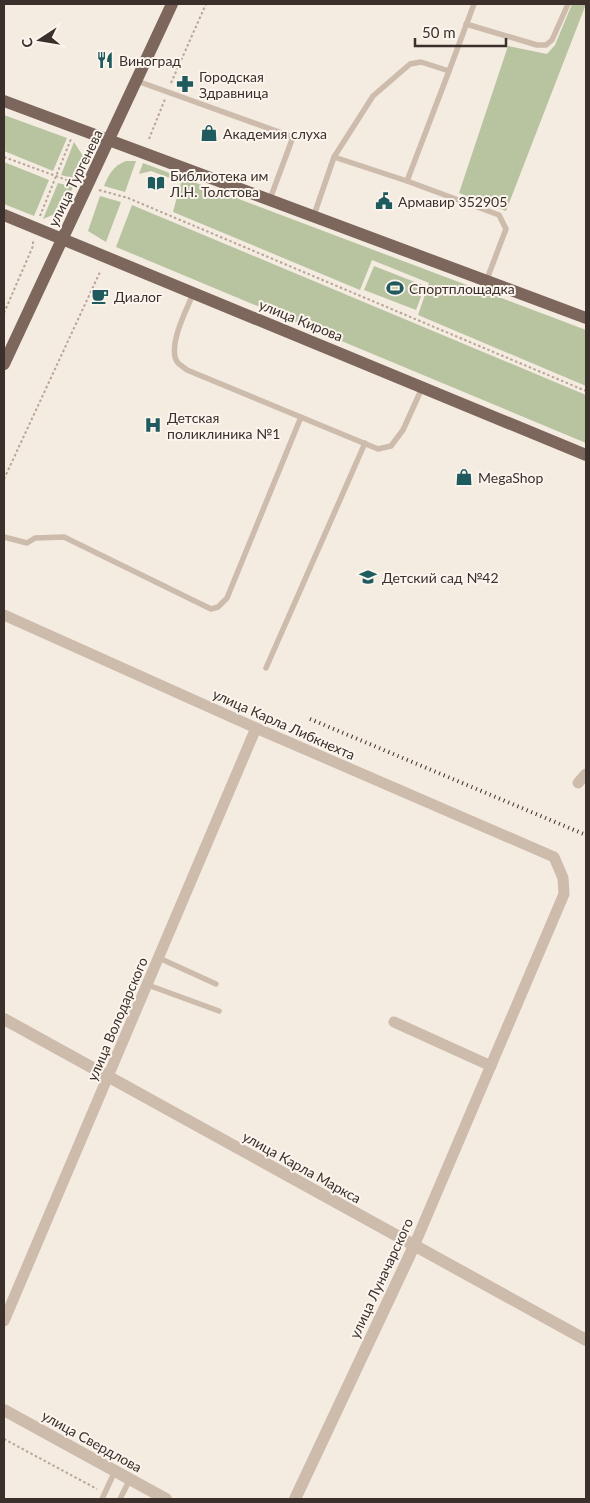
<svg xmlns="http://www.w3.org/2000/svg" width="590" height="1503" viewBox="0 0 590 1503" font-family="Lato,sans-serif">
<rect width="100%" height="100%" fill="#f4ebe1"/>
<g fill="#b8c4a0">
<path d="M572,4H586L506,211L459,193L508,46L547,54L555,45Z"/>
<path d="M4,115L67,138L53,171L4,151Z"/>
<path d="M74,142L83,156L77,179L61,175Z"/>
<path d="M126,161H136L125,192L104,186C109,174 113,166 126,161Z"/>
<path d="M4,162L49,180L34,216L4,204Z"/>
<path d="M143,163L586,330V386L418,315L429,283L372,260L360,290L173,212L181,182L151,171L139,174Z"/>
<path d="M58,183L73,187L62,211L43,219Z"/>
<path d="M100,196L121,202L106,242L88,231Z"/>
<path d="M132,205L586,395V443L116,247Z"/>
<path d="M374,266L425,286L416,310L364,290Z"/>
</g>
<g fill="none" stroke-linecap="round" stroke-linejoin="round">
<g stroke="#b9a596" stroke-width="2" stroke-dasharray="2.5 2.5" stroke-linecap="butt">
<path d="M171,83L206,4"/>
<path d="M149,139L165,99"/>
<path d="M4,157L75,183"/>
<path d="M99,190L128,198L586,391"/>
<path d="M40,216L71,139"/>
<path d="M4,313L33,246V241"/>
<path d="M4,479L100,272"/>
<path d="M4,1439L97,1489"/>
</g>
<g stroke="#cdbbac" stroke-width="5.5">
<path d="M466,24L537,45H546L552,40L568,4"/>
<path d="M137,81L293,137L270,199"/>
<path d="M334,157L407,181L449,71"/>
<path d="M407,181L499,215L506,229L487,279"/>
<path d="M314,215L334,157L373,96L410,64L421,62L449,71L474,4"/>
<path d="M193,294C187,309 166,348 178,363C180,365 185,368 187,370L378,449L391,446L403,430L422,388"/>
<path d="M4,537L27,543L35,538L64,537L211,609L218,607L227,598L301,417"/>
<path d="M266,668L365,443"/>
<path d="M159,958L216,984"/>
<path d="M148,985L219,1011"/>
<path d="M102,1499L115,1471"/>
<path d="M120,1499L130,1479"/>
</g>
<g stroke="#cdbbac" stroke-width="11">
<path d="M4,615L256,728L554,857L563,878L564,894L414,1246"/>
<path d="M578,783L586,774"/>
<path d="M394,1022L491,1066"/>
<path d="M4,1321L256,728"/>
</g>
<g stroke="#cdbbac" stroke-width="12">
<path d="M4,1019L586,1340"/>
<path d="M4,1410L166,1499"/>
<path d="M295,1499L414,1246"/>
</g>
<g stroke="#7d675c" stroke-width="12">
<path d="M4,101L586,318"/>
<path d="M4,215L586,455"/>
<path d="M4,364L172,4"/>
</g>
<path stroke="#3b302b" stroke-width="4" stroke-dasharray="1 4" stroke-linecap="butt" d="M310,719L586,835"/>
</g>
<defs>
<g id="restaurant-bare" transform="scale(1.35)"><path d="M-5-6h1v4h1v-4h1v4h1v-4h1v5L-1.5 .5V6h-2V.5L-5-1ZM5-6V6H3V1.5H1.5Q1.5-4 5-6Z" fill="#1f5a5e" stroke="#fbf5ee" stroke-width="2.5" paint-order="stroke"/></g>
<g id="pharmacy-bare" transform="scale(1.35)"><path d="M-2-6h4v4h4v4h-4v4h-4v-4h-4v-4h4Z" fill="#1f5a5e" stroke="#fbf5ee" stroke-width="2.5" paint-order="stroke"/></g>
<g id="shop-bare" transform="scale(1.35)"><path d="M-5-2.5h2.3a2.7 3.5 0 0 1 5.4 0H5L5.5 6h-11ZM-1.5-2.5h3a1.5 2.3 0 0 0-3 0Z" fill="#1f5a5e" stroke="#fbf5ee" stroke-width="2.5" paint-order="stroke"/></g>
<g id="library-bare" transform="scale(1.35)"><path d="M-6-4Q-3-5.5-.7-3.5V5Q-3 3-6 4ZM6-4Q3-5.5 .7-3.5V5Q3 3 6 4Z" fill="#1f5a5e" stroke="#fbf5ee" stroke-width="2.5" paint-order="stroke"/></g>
<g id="civic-bare" transform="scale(1.35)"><path d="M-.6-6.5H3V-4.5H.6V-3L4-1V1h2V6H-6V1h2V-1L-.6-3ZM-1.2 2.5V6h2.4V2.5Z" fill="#1f5a5e" stroke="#fbf5ee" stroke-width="2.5" paint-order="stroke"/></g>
<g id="stadium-bare" transform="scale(1.35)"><path d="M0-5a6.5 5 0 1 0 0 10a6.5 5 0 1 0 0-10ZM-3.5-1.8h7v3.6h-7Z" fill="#1f5a5e" stroke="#fbf5ee" stroke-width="2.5" paint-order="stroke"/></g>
<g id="cafe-bare" transform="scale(1.35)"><path d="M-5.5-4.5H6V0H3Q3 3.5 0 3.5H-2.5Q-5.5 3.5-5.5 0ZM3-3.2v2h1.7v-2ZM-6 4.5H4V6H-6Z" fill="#1f5a5e" stroke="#fbf5ee" stroke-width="2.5" paint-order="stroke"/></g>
<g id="hospital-bare" transform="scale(1.35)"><path d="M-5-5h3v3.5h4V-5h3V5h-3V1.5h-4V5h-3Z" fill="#1f5a5e" stroke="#fbf5ee" stroke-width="2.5" paint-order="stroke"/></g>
<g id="school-bare" transform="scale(1.35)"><path d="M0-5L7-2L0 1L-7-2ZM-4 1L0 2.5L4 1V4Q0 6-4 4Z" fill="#1f5a5e" stroke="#fbf5ee" stroke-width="2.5" paint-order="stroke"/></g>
</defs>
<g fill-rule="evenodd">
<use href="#restaurant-bare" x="105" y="60"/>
<use href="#pharmacy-bare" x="185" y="84"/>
<use href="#shop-bare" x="209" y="133"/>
<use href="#library-bare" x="156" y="183"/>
<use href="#civic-bare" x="384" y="201"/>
<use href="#stadium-bare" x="395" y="288"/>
<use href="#cafe-bare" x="100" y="296"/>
<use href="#hospital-bare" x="153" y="425"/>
<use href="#shop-bare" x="464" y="477"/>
<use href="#school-bare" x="368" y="577"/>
</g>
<g text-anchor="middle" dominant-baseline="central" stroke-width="4" stroke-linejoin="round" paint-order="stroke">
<g font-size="14" fill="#3b302b" stroke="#fbf5ee" text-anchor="start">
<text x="119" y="60">Виноград</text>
<text x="199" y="76">Городская<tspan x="199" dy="16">Здравница</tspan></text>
<text x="223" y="133">Академия слуха</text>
<text x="170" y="175">Библиотека им<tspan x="170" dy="16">Л.Н. Толстова</tspan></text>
<text x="398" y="201">Армавир 352905</text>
<text x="409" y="288">Спортплощадка</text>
<text x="114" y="296">Диалог</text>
<text x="167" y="417">Детская<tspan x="167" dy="16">поликлиника №1</tspan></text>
<text x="478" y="477">MegaShop</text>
<text x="382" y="577">Детский сад №42</text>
</g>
<g font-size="14" fill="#3b302b" stroke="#fbf5ee">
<text transform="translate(75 178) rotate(-64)">улица Тургенева</text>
<text transform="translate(301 320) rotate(22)">улица Кирова</text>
<text transform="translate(284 724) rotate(24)">улица Карла Либкнехта</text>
<text transform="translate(117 1019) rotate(-67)">улица Володарского</text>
<text transform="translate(302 1167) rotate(29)">улица Карла Маркса</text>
<text transform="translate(381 1278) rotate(-65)">улица Луначарского</text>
<text transform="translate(92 1441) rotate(29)">улица Свердлова</text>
</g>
</g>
<rect width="590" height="1503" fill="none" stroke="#3b302b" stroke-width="10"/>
<g transform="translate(40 40) rotate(258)" stroke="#fbf5ee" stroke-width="4" paint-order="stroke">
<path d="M0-4L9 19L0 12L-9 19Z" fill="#3b302b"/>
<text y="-8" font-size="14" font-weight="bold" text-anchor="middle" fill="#3b302b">С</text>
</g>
<path d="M415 38v8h91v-8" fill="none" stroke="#3b302b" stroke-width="2.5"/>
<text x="422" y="38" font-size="15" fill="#3b302b" stroke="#fbf5ee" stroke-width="4" paint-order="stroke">50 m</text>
</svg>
